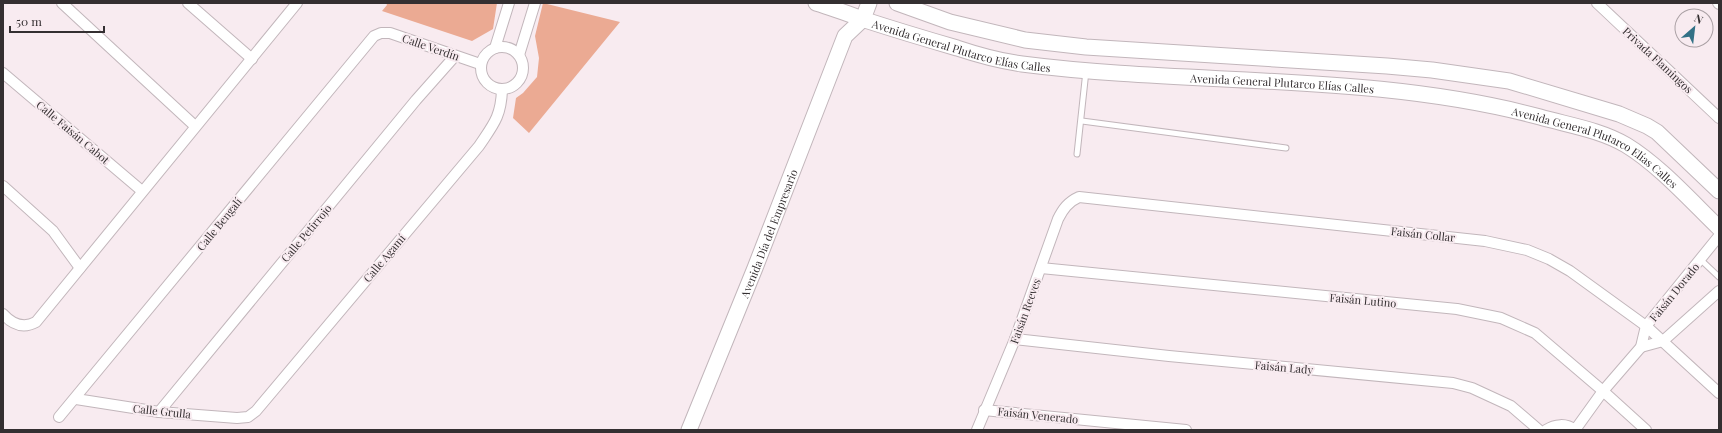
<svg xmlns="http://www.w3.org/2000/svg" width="1722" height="433" viewBox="0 0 1722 433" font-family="'Playfair Display',serif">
<rect width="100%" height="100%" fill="#f8ebf0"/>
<g fill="#ebaa93">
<path d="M386,3H497L493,29L472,41L382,11L387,5Z"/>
<path d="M543,3L620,22L529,133L513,118L516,98L523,93L537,77L539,58L535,36Z"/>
</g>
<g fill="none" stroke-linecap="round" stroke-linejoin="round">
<g stroke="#c2b6bb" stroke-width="7">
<g id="lane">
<path d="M1082,121L1286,148"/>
<path d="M1077,154L1086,71"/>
<path d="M1701,260L1719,277"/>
</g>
</g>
<g stroke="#c2b6bb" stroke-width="12">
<g id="street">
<path d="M62,3L195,126"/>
<path d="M188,3L252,59"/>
<path d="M1597,3L1719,118"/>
<path d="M1718,3L1719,4"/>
<circle cx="502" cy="68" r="21"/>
<path d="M495,48L509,3"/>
<path d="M519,55L535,3"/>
<path d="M3,73L142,191"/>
<path d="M3,186L53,231L80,268"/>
<path d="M1041,268L1457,309L1501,318L1535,333L1603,391L1646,430"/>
<path d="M3,314C12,324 23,329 36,322L297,3"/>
<path d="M1015,339L1169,356L1453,383L1472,388L1511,406L1539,430"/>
<path d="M1641,347L1663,341L1719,291"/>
<path d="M76,399L159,412L237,418L248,417L256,411L479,146C493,125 501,117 502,90"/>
<path d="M984,410L1186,430"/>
<path d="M159,412L416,100L455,56"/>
<path d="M59,417L374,36L381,33H390L480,64"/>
<path d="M977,430L1015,339L1058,219C1063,209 1068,202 1079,197L1485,241L1527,250L1549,259L1570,271L1646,326L1719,393"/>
<path d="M1546,430C1555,424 1566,423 1575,430"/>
<path d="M1575,430L1603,391L1641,347L1646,326L1719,236"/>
</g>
</g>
<g stroke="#c2b6bb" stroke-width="17">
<g id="secondary">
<path id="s1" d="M816,3C833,8 849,14 865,20C896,30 926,39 957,48C978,55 1000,61 1022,64C1193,86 1372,72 1540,117C1568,125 1601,130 1626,145C1659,165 1691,201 1719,228"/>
<path d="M897,3L950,22L1025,40L1086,47L1387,66L1432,70L1509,81L1619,114L1647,126L1657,132L1719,191"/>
<path id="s2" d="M689,430L755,268L845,36L863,19L869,3"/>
</g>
</g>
<use href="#lane" stroke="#fff" stroke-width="5"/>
<use href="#street" stroke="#fff" stroke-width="10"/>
<use href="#secondary" stroke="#fff" stroke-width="15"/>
</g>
<g text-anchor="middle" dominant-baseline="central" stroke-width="4" stroke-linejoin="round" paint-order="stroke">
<g font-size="11" fill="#342f31" stroke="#f8ebf0">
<text stroke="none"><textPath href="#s1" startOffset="152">Avenida General Plutarco Elías Calles</textPath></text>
<text transform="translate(431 47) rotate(19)">Calle Verdín</text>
<text transform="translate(1658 60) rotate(43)">Privada Flamingos</text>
<text stroke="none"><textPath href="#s1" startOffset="476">Avenida General Plutarco Elías Calles</textPath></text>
<text transform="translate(73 132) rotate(40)">Calle Faisán Cabot</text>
<text stroke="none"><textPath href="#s1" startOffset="800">Avenida General Plutarco Elías Calles</textPath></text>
<text transform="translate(219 224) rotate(-51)">Calle Bengalí</text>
<text transform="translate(306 233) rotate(-50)">Calle Petirrojo</text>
<text stroke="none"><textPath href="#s2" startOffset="212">Avenida Día del Empresario</textPath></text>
<text transform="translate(1423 234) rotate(6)">Faisán Collar</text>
<text transform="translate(384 258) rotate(-50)">Calle Agamí</text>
<text transform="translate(1674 292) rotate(-51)">Faisán Dorado</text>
<text transform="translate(1363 300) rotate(5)">Faisán Lutino</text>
<text transform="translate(1025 311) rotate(-70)">Faisán Reeves</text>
<text transform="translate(1284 367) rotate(5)">Faisán Lady</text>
<text transform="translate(162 411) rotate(6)">Calle Grulla</text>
<text transform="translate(1038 415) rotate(6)">Faisán Venerado</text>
</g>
</g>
<rect width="1722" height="433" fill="none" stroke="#342f31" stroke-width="8"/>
<g transform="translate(1694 28) rotate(28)"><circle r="19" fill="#f8ebf0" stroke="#aaa0a4"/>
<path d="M0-3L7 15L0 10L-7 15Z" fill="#327186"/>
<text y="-6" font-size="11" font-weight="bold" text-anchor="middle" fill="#342f31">N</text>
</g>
<path d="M10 26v6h94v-6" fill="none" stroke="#342f31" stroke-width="2"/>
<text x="16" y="26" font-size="12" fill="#342f31" stroke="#f8ebf0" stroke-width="3" paint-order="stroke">50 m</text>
</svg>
